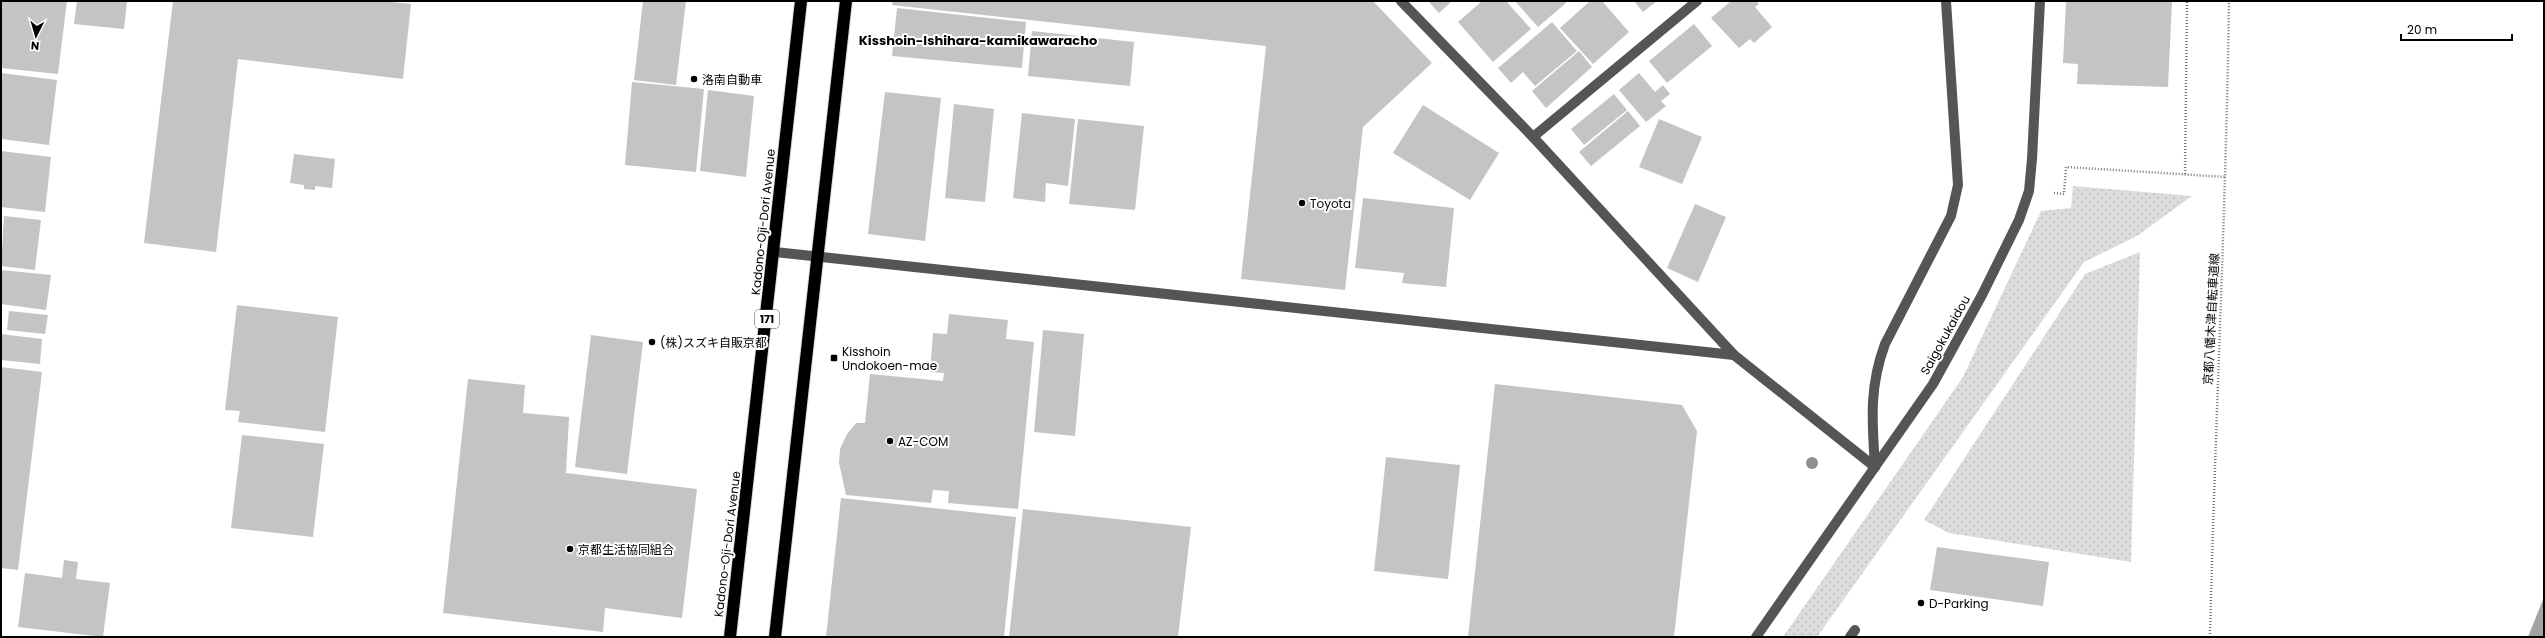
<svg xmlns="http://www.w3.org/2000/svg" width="2545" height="638" viewBox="0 0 2545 638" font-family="Poppins,'Noto Sans JP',sans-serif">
<defs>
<pattern id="grass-dots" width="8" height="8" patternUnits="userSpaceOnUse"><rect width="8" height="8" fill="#dcdcdc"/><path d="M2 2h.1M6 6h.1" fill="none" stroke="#bbb" stroke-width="1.8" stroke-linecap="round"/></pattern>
</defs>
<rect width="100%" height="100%" fill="#fff"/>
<g fill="url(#grass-dots)">
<path d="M2073,186L2192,196L2137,236L2084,262L1817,637H1783L1963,377L2041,211L2071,208Z"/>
<path d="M2140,252L2131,562L1949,533L1924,520L2085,274Z"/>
</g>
<path fill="#a3a3a3" d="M2544,597V637H2528Z"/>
<g fill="#c4c4c4">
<path d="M2,1H67L58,74L1,68Z"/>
<path d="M77,1H127L124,29L74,24Z"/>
<path d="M173,1H382L411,4L403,79L238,59L216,252L144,243Z"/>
<path d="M643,1H686L676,85L634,80Z"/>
<path d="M893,1H1373L1432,63L1363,127L1345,290L1241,279L1266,46L892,5Z"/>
<path d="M1428,1H1452L1439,13Z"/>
<path d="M1482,1H1506L1531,29L1493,62L1458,22Z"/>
<path d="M1515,1H1564L1566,3L1538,27Z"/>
<path d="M1590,1H1602L1629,32L1593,64L1560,28Z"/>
<path d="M1634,1H1657L1643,12Z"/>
<path d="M1731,1H1756L1759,4L1755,7L1772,27L1754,43L1750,39L1739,48L1711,18Z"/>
<path d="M2066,1H2172L2168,87L2077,84L2078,64L2063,63Z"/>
<path d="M897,8L1026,22L1022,68L892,56Z"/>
<path d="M1552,22L1577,51L1535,86L1523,72L1511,83L1498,68Z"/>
<path d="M1694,24L1712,46L1667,83L1649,61Z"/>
<path d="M1032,31L1134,42L1130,86L1028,76Z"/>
<path d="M1579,51L1592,67L1546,108L1532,91Z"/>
<path d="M1,73L57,80L49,145L1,139Z"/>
<path d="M1639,73L1655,92L1663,85L1670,94L1661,101L1666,106L1646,122L1619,90Z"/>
<path d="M632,82L704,89L696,172L625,165Z"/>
<path d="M708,90L754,96L746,177L700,171Z"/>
<path d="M885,92L941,98L925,241L868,234Z"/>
<path d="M1614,94L1627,110L1584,145L1571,129Z"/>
<path d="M954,104L994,109L985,202L945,198Z"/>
<path d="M1423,105L1499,153L1470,200L1393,153Z"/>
<path d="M1628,111L1640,126L1591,166L1579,152Z"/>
<path d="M1022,113L1075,119L1068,186L1046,183L1045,202L1013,198Z"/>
<path d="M1078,119L1144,126L1135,210L1069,204Z"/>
<path d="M1659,119L1702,137L1682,184L1639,167Z"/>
<path d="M1,151L51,157L45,212L1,207Z"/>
<path d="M294,154L335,159L332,188L315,186V190L304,189V185L290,183Z"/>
<path d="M1363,198L1454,208L1446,287L1402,283L1404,273L1355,268Z"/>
<path d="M1695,204L1726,217L1698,282L1667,268Z"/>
<path d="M4,216L41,220L35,270L1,266Z"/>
<path d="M1,270L51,275L46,310L1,304Z"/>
<path d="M237,305L338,317L325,432L238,422L240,411L225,410Z"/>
<path d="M9,311L48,315L45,334L7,330Z"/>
<path d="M949,314L1008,320L1006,339L1034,342L1018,509L948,503L949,491L933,490L931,503L846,495L839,463L840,449L847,434L856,423H865L870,374L943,381L944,373L930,372L933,333L947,334Z"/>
<path d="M1043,330L1084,334L1075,436L1034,432Z"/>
<path d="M1,334L42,339L40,364L1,360Z"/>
<path d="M591,335L643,342L627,474L575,467Z"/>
<path d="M1,367L42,372L18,570L1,568Z"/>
<path d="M468,379L525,385L523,413L569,417L566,473L697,489L682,618L605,608L603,632L443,613Z"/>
<path d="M1495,384L1682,405L1697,431L1674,637H1468Z"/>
<path d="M242,435L324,444L313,537L231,528Z"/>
<path d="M1386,457L1460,465L1448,579L1374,571Z"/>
<path d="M841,498L1016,517L1004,637H826Z"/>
<path d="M1023,509L1191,527L1178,637H1009Z"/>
<path d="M1937,547L2049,562L2043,606L1930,590Z"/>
<path d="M64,560L78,562L76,579L110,583L103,637L18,627L25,573L62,578Z"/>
</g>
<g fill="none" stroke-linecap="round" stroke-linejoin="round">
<g stroke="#dbdbdb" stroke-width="14">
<g id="highway">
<path d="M730,637L801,1"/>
<path d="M775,637L846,1"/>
</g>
</g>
<g stroke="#777" stroke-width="2.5" stroke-dasharray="1 2" stroke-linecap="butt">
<path d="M2185,174L2187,1"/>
<path d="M2054,193L2064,194L2066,167L2226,177"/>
<path d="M2210,637C2215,425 2226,213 2229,1"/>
</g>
<g stroke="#555" stroke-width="10">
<path d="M1401,1L1533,137L1734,355L1875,467"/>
<path d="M1533,137L1697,1"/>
<path d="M775,252L1734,355"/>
<path d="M1875,467C1872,421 1869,387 1885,344L1951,216L1958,185L1946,1"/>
<path d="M1756,637L1933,384L1982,295L2019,220L2029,191L2032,159L2040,1"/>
<path d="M1850,637L1855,630"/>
</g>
<use href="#highway" stroke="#000" stroke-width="12"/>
</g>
<circle fill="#8f8f8f" cx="1812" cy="463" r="6"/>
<g fill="#000" stroke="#fff" stroke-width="1.5">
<circle cx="694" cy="79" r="4"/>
<circle cx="1302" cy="203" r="4"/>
<circle cx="652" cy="342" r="4"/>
<rect x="830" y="354" width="8" height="8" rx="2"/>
<circle cx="890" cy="441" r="4"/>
<circle cx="570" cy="549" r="4"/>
<circle cx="1921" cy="603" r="4"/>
</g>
<g text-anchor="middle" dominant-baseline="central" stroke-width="4" stroke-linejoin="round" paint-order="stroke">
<rect fill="#fff" stroke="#4c4c4c" stroke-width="1" x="755" y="310" width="24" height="18" rx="3"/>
<g font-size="11" font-weight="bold" fill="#000">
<text x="767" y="319">171</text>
</g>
<g font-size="12" fill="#000" stroke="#fff" text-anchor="start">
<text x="702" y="79">洛南自動車</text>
<text x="1310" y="203">Toyota</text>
<text x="660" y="342">(株)スズキ自販京都</text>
<text x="842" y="351">Kisshoin<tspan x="842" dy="14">Undokoen-mae</tspan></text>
<text x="898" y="441">AZ-COM</text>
<text x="578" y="549">京都生活協同組合</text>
<text x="1929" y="603">D-Parking</text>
</g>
<g font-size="12" fill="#000" stroke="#fff">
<text transform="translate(763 222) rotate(-84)">Kadono-Oji-Dori Avenue</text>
<text transform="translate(2211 319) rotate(-87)">京都八幡木津自転車道線</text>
<text transform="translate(1945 335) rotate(-61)">Saigokukaidou</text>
<text transform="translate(727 544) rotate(-83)">Kadono-Oji-Dori Avenue</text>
</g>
<g font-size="13" font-weight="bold" fill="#000" stroke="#fff">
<text x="978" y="40">Kisshoin-Ishihara-kamikawaracho</text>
</g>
</g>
<rect width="2545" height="638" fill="none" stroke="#000000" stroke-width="4"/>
<g transform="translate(36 36) rotate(185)" stroke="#ffffff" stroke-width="3" paint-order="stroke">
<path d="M0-3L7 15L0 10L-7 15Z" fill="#000000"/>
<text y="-6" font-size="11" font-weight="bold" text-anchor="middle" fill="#000000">N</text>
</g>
<path d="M2401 34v6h111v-6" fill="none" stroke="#000000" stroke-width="2"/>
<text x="2407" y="34" font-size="12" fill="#000000" stroke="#ffffff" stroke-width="3" paint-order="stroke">20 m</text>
</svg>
